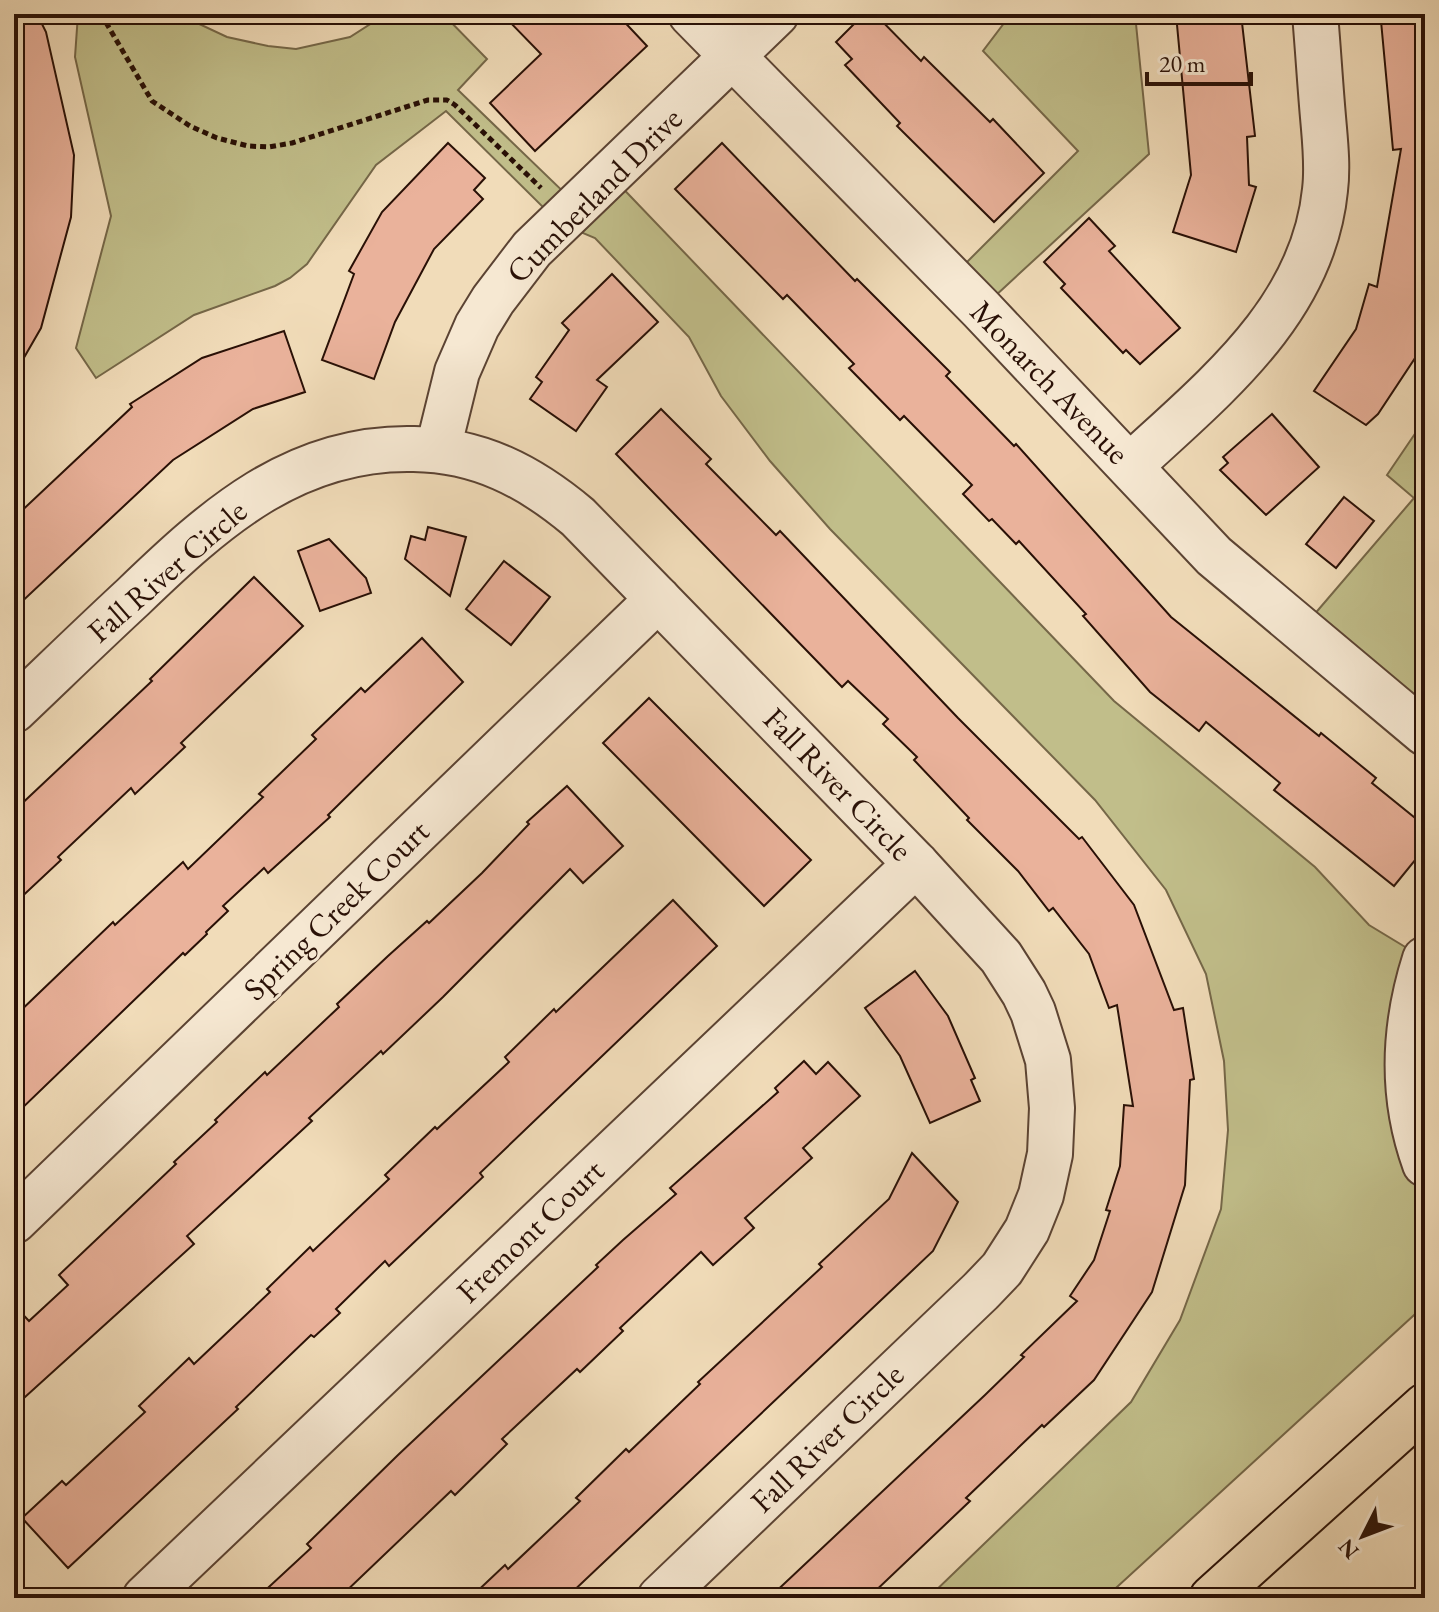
<svg xmlns="http://www.w3.org/2000/svg" width="1439" height="1612" viewBox="0 0 1439 1612" font-family="'EB Garamond',serif">
<rect width="100%" height="100%" fill="#f1dcb9"/>
<filter id="stains"><feTurbulence type="fractalNoise" baseFrequency=".0025" numOctaves="4"/><feColorMatrix values="0 0 0 0 .2 0 0 0 0 .09 0 0 0 0 .02 0 0 0 .5 -.17"/></filter>
<radialGradient id="worn" r=".72"><stop offset=".6" stop-color="#630" stop-opacity="0"/><stop offset="1" stop-color="#630" stop-opacity=".3"/></radialGradient>
<g fill="#c1be8a" stroke="#756748" stroke-width="2">
<path d="M78,14H178L227,37L268,46L296,49L350,37L386,14H443L487,59L458,90L577,205L610,175L1114,701L1315,867L1369,925L1425,959V1305L1105,1598H928L1131,1402L1180,1320L1221,1209L1228,1130L1224,1061L1206,974L1166,890L1095,800L830,529L770,461L721,396L689,337L595,238L559,223L446,111L376,165L307,264L290,278L275,286L194,315L96,378L76,348L111,216L75,57Z"/>
<path d="M1011,14H1135L1149,154L981,309L951,278L1078,151L983,51Z"/>
<path d="M1425,419V733L1301,630L1414,498L1387,475Z"/>
</g>
<g fill="#eab29b" stroke="#291006" stroke-width="2">
<path d="M14,14H37L46,32L74,155L71,217L41,328L14,375Z"/>
<path d="M502,14H617L647,46L535,151L490,103L541,54Z"/>
<path d="M864,14H875L921,61L924,57L990,122L993,119L1044,173L994,222L897,126L900,123L845,65L852,59L836,42Z"/>
<path d="M1176,14H1241L1255,136L1247,137L1249,185L1256,187L1236,252L1173,232L1191,175Z"/>
<path d="M1425,17V333L1419,352L1378,414L1366,425L1314,391L1356,329L1369,284L1377,287L1401,149L1393,150L1381,21Z"/>
<path d="M448,143L485,178L474,190L483,199L434,249L395,322L374,379L322,360L354,274L349,271L382,212Z"/>
<path d="M722,143L855,281L857,279L950,372L946,376L1014,446L1016,444L1171,617L1319,736L1321,733L1376,778L1372,783L1425,826V848L1394,886L1274,790L1280,783L1206,722L1199,731L1150,692L1083,616L1086,614L1019,541L1016,544L992,519L989,521L963,494L972,485L904,416L900,420L849,368L854,364L787,295L783,299L675,189Z"/>
<path d="M1089,218L1115,246L1109,251L1180,328L1140,364L1126,350L1123,353L1061,288L1065,284L1044,262Z"/>
<path d="M612,274L658,322L597,380L607,387L576,431L530,399L542,382L536,377L569,330L562,323Z"/>
<path d="M284,331L305,392L253,409L173,460L14,609V518L132,407L130,404L202,358Z"/>
<path d="M661,409L711,459L706,464L776,535L780,531L958,718L1079,839L1082,837L1134,905L1174,1010L1183,1008L1194,1079L1190,1080L1185,1185L1152,1292L1094,1380L1044,1427L1042,1425L966,1498L970,1501L868,1598H769L985,1395L1024,1357L1021,1355L1077,1301L1070,1296L1094,1260L1110,1211L1106,1210L1120,1166L1124,1105L1133,1106L1117,1005L1109,1008L1089,954L1053,908L1049,911L1018,871L967,820L969,818L914,760L917,757L883,724L888,719L848,681L842,687L616,454Z"/>
<path d="M1272,414L1319,467L1266,515L1220,470L1228,463L1223,457Z"/>
<path d="M1344,497L1374,521L1336,568L1306,544Z"/>
<path d="M428,527L466,537L450,596L405,559L411,536L425,540Z"/>
<path d="M329,539L366,578L371,593L320,611L298,551Z"/>
<path d="M504,561L550,597L511,645L466,609Z"/>
<path d="M254,577L303,626L181,743L185,747L135,794L131,788L58,857L61,860L14,904V811L152,681L150,679Z"/>
<path d="M422,638L463,682L328,815L330,817L268,873L264,868L223,906L228,911L206,932L207,934L185,955L183,953L14,1116V1017L113,922L115,925L183,862L188,869L263,797L259,794L316,739L312,735L361,688L365,692Z"/>
<path d="M649,698L811,860L764,906L603,743Z"/>
<path d="M567,786L623,846L583,883L570,869L443,997L383,1054L381,1051L309,1118L312,1121L187,1236L194,1244L14,1407V1305L29,1321L68,1285L59,1275L176,1164L174,1162L217,1122L215,1120L265,1072L267,1075L339,1007L337,1004L388,956L427,921L429,923L482,873L529,824L527,822Z"/>
<path d="M673,900L717,946L480,1173L483,1177L389,1266L385,1261L336,1309L340,1313L314,1337L311,1335L236,1407L238,1409L68,1568L22,1518L62,1481L66,1485L145,1412L139,1406L189,1358L194,1364L270,1292L267,1289L310,1247L313,1251L389,1179L385,1175L435,1127L437,1129L509,1062L505,1057L554,1009L556,1012Z"/>
<path d="M915,971L948,1016L975,1078L971,1080L980,1101L930,1123L900,1056L865,1008Z"/>
<path d="M804,1061L816,1074L828,1062L860,1096L803,1148L812,1158L745,1218L754,1228L713,1265L701,1252L620,1328L623,1331L580,1372L577,1369L502,1439L507,1444L455,1495L451,1491L339,1598H257L311,1548L307,1544L398,1455L598,1267L596,1265L623,1240L676,1194L670,1188L778,1092L775,1088Z"/>
<path d="M912,1153L958,1202L933,1251L566,1598H470L505,1565L508,1569L580,1501L576,1498L626,1449L629,1452L700,1384L698,1382L822,1267L819,1264L889,1199Z"/>
</g>
<g fill="none" stroke-linecap="round" stroke-linejoin="round">
<g stroke="#5b4333" stroke-width="48">
<g id="minor">
<path d="M691,14L981,309L1214,556L1425,733"/>
<path d="M438,449L457,372L477,326L493,300L532,249L776,14"/>
<path d="M1130,466C1214,388 1313,311 1325,190C1328,166 1325,141 1323,117C1320,83 1318,48 1315,14"/>
<path d="M14,710C54,672 93,634 133,597C214,519 294,446 414,449C479,450 529,476 578,517L916,864L1001,957L1024,993L1033,1012L1048,1060L1052,1108L1050,1154L1041,1195L1027,1230L1002,1269L981,1291L660,1598"/>
<path d="M1425,959C1403,1028 1400,1095 1425,1164"/>
<path d="M14,1221L658,599"/>
<path d="M145,1598L916,864"/>
</g>
</g>
<g stroke="#291006" stroke-width="48">
<path id="major" d="M1212,1598L1425,1406"/>
</g>
<path stroke="#291006" stroke-width="5" stroke-dasharray="6 4" stroke-linecap="butt" d="M101,14L152,101L190,126L217,138L248,146L269,147L292,143L428,100H447L455,105L541,188"/>
<use href="#minor" stroke="#f6e8d2" stroke-width="44"/>
<use href="#major" stroke="#f1dcb9" stroke-width="44"/>
</g>
<g text-anchor="middle" dominant-baseline="central" stroke-width="6" stroke-linejoin="round" paint-order="stroke">
<g font-size="32" fill="#291006" stroke="#f6e8d2">
<text transform="translate(594 195) rotate(-45)">Cumberland Drive</text>
<text transform="translate(1050 382) rotate(46)">Monarch Avenue</text>
<text transform="translate(167 571) rotate(-41)">Fall River Circle</text>
<text transform="translate(838 784) rotate(46)">Fall River Circle</text>
<text transform="translate(336 910) rotate(-44)">Spring Creek Court</text>
<text transform="translate(530 1231) rotate(-44)">Fremont Court</text>
<text transform="translate(827 1438) rotate(-44)">Fall River Circle</text>
</g>
</g>
<rect width="1439" height="1612" fill="none" stroke="#f1dcb9" stroke-width="48"/>
<rect x="16" y="16" width="1407" height="1580" fill="none" stroke="#291006" stroke-width="4"/>
<rect x="24" y="24" width="1391" height="1564" fill="none" stroke="#291006" stroke-width="2"/>
<g transform="translate(1363 1536) rotate(228)" stroke="#f6e8d2" stroke-width="6" paint-order="stroke">
<path d="M0-6L14 30L0 20L-14 30Z" fill="#291006"/>
<text y="-12" font-size="22" font-weight="bold" text-anchor="middle" fill="#291006">N</text>
</g>
<path d="M1147 72v12h104v-12" fill="none" stroke="#291006" stroke-width="4"/>
<text x="1159" y="72" font-size="24" fill="#291006" stroke="#f6e8d2" stroke-width="6" paint-order="stroke">20 m</text>
<rect width="100%" height="100%" filter="url(#stains)"/>
<rect width="100%" height="100%" fill="url(#worn)"/>
</svg>
